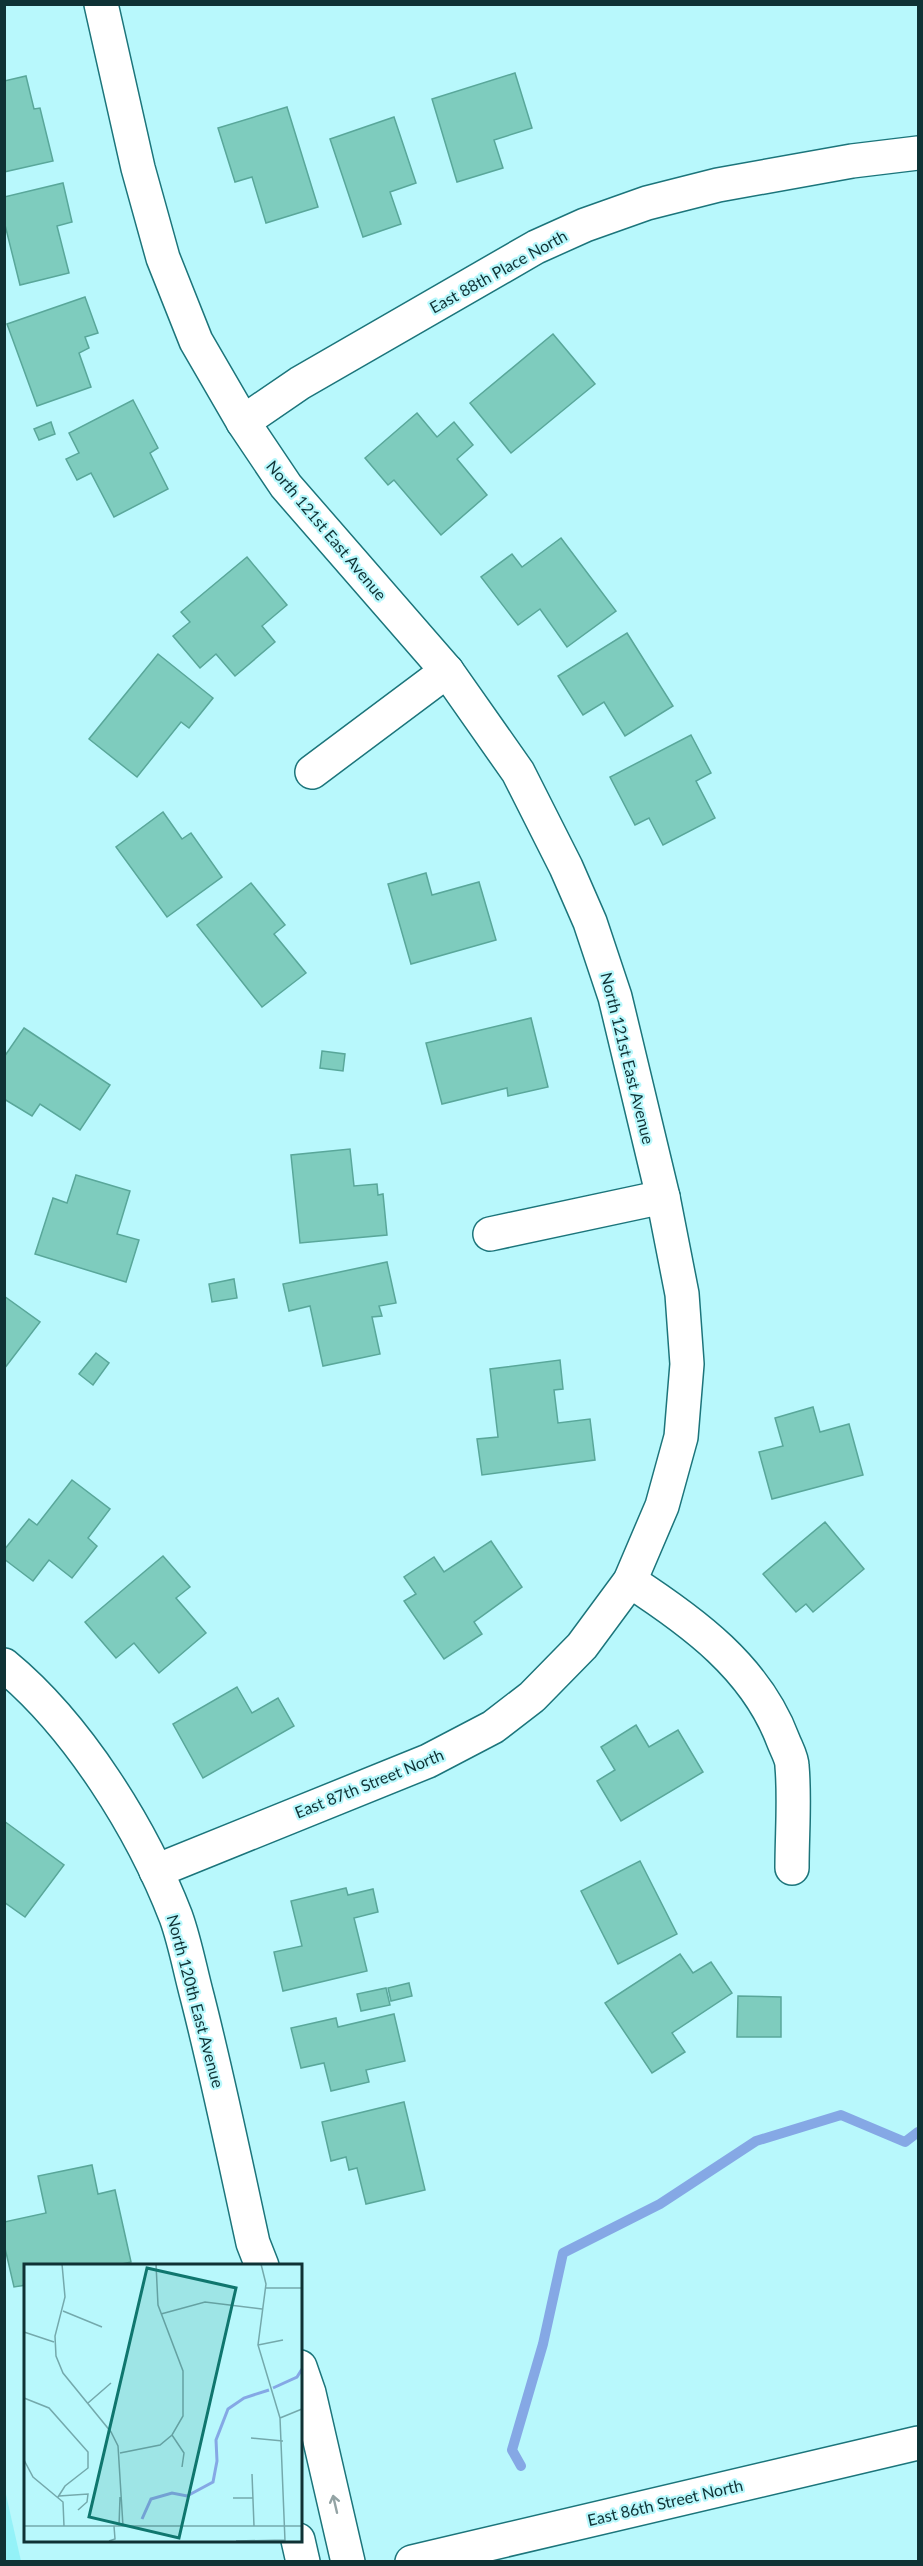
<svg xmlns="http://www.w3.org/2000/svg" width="923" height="2566" viewBox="0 0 923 2566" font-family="Lato,sans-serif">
<rect width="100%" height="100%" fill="#b8f8fc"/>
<path fill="#94f2f8" d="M5,2490L21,2561H5Z"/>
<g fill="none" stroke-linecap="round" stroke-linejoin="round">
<path stroke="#85a8e5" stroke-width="10" d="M521,2466L512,2450L543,2344L563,2253L660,2204L756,2141L841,2115L905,2142L918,2132"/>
</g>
<g fill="#7eccbe" stroke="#59a79a" stroke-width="1.5">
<path d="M515,73L532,128L494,140L503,168L457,182L432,99Z"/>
<path d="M26,76L34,109L40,108L53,161L4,172V81Z"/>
<path d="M287,107L318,207L266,223L252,177L235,182L218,128Z"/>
<path d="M394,117L416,183L390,192L401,224L363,237L330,139Z"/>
<path d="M63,183L72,222L57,226L69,273L20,285L4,221V197Z"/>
<path d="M85,297L98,333L85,337L89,348L79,353L91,387L37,406L7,324Z"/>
<path d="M553,334L595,384L511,453L470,403Z"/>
<path d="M133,400L158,448L150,453L168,489L114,517L91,473L77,480L66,459L79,453L69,433Z"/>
<path d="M417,413L437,437L454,422L473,445L457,459L487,495L441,535L394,480L388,485L365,458Z"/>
<path d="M51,422L55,434L39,440L34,429Z"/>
<path d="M561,538L616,611L567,647L540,609L518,625L481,577L512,554L522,567Z"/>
<path d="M247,557L287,605L262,626L275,642L235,676L216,654L200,668L173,636L190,622L181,612Z"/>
<path d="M627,633L673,706L625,736L604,702L583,715L558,676Z"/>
<path d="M158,654L213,698L189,728L181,722L137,777L89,739Z"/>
<path d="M691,735L711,773L696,781L715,818L663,845L649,818L635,825L610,777Z"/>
<path d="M163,812L182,839L191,833L222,877L167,917L116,847Z"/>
<path d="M426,873L432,895L479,882L496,940L411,964L388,884Z"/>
<path d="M251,883L285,925L274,934L306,973L262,1007L197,925Z"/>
<path d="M531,1018L548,1087L508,1096L507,1088L442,1104L426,1043Z"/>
<path d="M24,1028L110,1085L80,1130L40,1104L32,1116L4,1099V1057Z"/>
<path d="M322,1051L345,1054L343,1071L320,1068Z"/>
<path d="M350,1149L354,1186L377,1184L378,1195L383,1194L387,1235L300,1243L291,1155Z"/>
<path d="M76,1175L130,1191L117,1234L139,1240L126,1282L35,1254L53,1198L67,1203Z"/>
<path d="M387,1262L396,1303L379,1306L382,1316L372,1317L380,1354L323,1366L310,1306L289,1311L283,1284Z"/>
<path d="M234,1279L237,1298L212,1302L209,1284Z"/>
<path d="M4,1296L40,1322L4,1369Z"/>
<path d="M96,1353L109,1363L93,1385L79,1374Z"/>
<path d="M560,1360L563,1389L554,1390L558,1423L590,1419L595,1460L482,1475L477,1439L498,1437L490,1369Z"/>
<path d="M813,1407L820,1432L849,1424L863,1475L772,1499L759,1452L783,1446L775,1418Z"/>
<path d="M72,1480L110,1509L88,1538L97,1546L72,1578L49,1560L33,1581L4,1559V1550L29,1519L37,1525Z"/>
<path d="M825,1522L864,1569L813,1612L806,1604L796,1612L763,1574Z"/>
<path d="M491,1541L522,1587L474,1622L482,1634L444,1659L404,1601L416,1594L404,1577L434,1557L444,1572Z"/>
<path d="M163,1556L190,1587L176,1598L206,1633L159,1673L134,1643L116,1658L85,1622Z"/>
<path d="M237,1687L252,1713L278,1698L294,1726L203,1778L173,1724Z"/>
<path d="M636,1725L649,1747L678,1730L703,1772L621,1821L597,1781L615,1770L601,1747Z"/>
<path d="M4,1821L64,1865L25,1917L4,1902Z"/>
<path d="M640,1861L677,1934L618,1964L581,1891Z"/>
<path d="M346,1888L348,1895L373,1889L378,1912L354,1918L367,1971L283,1991L274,1952L302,1946L291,1901Z"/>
<path d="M680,1954L693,1973L711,1962L732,1993L672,2033L685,2052L652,2073L605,2003Z"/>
<path d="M409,1983L412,1996L391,2001L388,1988Z"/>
<path d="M386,1988L390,2005L361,2011L357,1994Z"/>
<path d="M738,1996L781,1997V2037H737Z"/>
<path d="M394,2014L405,2061L366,2070L369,2082L331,2091L324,2063L301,2068L291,2028L336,2018L338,2027Z"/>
<path d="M404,2102L425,2190L366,2204L357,2168L349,2170L346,2157L331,2161L322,2122Z"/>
<path d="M92,2165L98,2194L115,2190L131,2262L113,2266H26V2285L14,2287L4,2244V2222L46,2213L38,2176Z"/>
</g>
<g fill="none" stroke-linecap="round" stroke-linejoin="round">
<g stroke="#1c757b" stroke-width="36">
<g id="minor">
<path d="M101,4L138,168L163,258L196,341L243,422L286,486L447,671L518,772L566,867L590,922L615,997L663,1197L682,1294L687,1364L681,1437L662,1506L630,1581L582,1646L532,1697L493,1727L428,1761L156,1871"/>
<path d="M243,422L300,383L536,247L585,225L647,203L718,185L852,161L918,153"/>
<path d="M312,772L447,671"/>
<path d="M490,1234L663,1197"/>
<path d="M630,1581C693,1622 756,1668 783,1740C786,1748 792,1758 792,1766C795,1799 792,1834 792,1868"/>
<path d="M4,1665C78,1726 142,1829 176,1917C185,1942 190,1970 197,1996C218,2078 235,2161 253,2243L262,2266"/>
<path d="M300,2367L309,2393L348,2562"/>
<path d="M298,2540L303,2562"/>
</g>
</g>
<g stroke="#1c757b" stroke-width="36">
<path id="secondary" d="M412,2562L918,2443"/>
</g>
<use href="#minor" stroke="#fff" stroke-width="33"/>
<use href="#secondary" stroke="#fff" stroke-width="33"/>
</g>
<defs><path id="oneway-shaft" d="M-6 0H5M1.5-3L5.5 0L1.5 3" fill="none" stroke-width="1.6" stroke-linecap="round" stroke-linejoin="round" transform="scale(1.5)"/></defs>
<use stroke="#93a3a4" href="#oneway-shaft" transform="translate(335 2504) rotate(-103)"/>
<g text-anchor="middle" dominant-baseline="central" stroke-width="4.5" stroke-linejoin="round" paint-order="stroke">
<g font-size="16" fill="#0f3235" stroke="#b8f8fc">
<text transform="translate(498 271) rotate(-29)">East 88th Place North</text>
<text transform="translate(327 530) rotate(50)">North 121st East Avenue</text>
<text transform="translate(628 1058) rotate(76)">North 121st East Avenue</text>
<text transform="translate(369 1783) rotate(-22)">East 87th Street North</text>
<text transform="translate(196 2001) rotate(75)">North 120th East Avenue</text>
<text transform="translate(665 2502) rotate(-13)">East 86th Street North</text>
</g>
</g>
<g transform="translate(24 2264)">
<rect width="278" height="278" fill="#b8f8fc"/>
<path fill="none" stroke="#85a8e5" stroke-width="3" d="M249,124L273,113L278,105M118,255L127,235L148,229L163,232L189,218L193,197L192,176L204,145L220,134L245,126"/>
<path fill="none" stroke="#74a9ac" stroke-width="1.5" d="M38,0L41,33L31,72L32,92L39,109L87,168L94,182L99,262M237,0L242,20L234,81L256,154L261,277M241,24H278M39,47L78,63M137,50L181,38L238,45M0,68L30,78M234,81L259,76M0,134L25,144L64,188V204L41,222L34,233M64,139L87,119M256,154L278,145M148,171L160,189L158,203M227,174L259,177M96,189L136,181L148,171L159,152V107L134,41L132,0M0,196L9,213L39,238L40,262M228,210L230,262M35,232L64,230L63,238L54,246M209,234H229M0,262H278M95,262L96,233M85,277L91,275L90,262M212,277L261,276"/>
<path fill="#0f766e" fill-opacity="0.15" stroke="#0f766e" stroke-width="3" d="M123,4L212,24L155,274L65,253Z"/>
<rect width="278" height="278" fill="none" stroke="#0f3235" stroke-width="3"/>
</g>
<rect width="923" height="2566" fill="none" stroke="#0f3235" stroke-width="12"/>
</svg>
